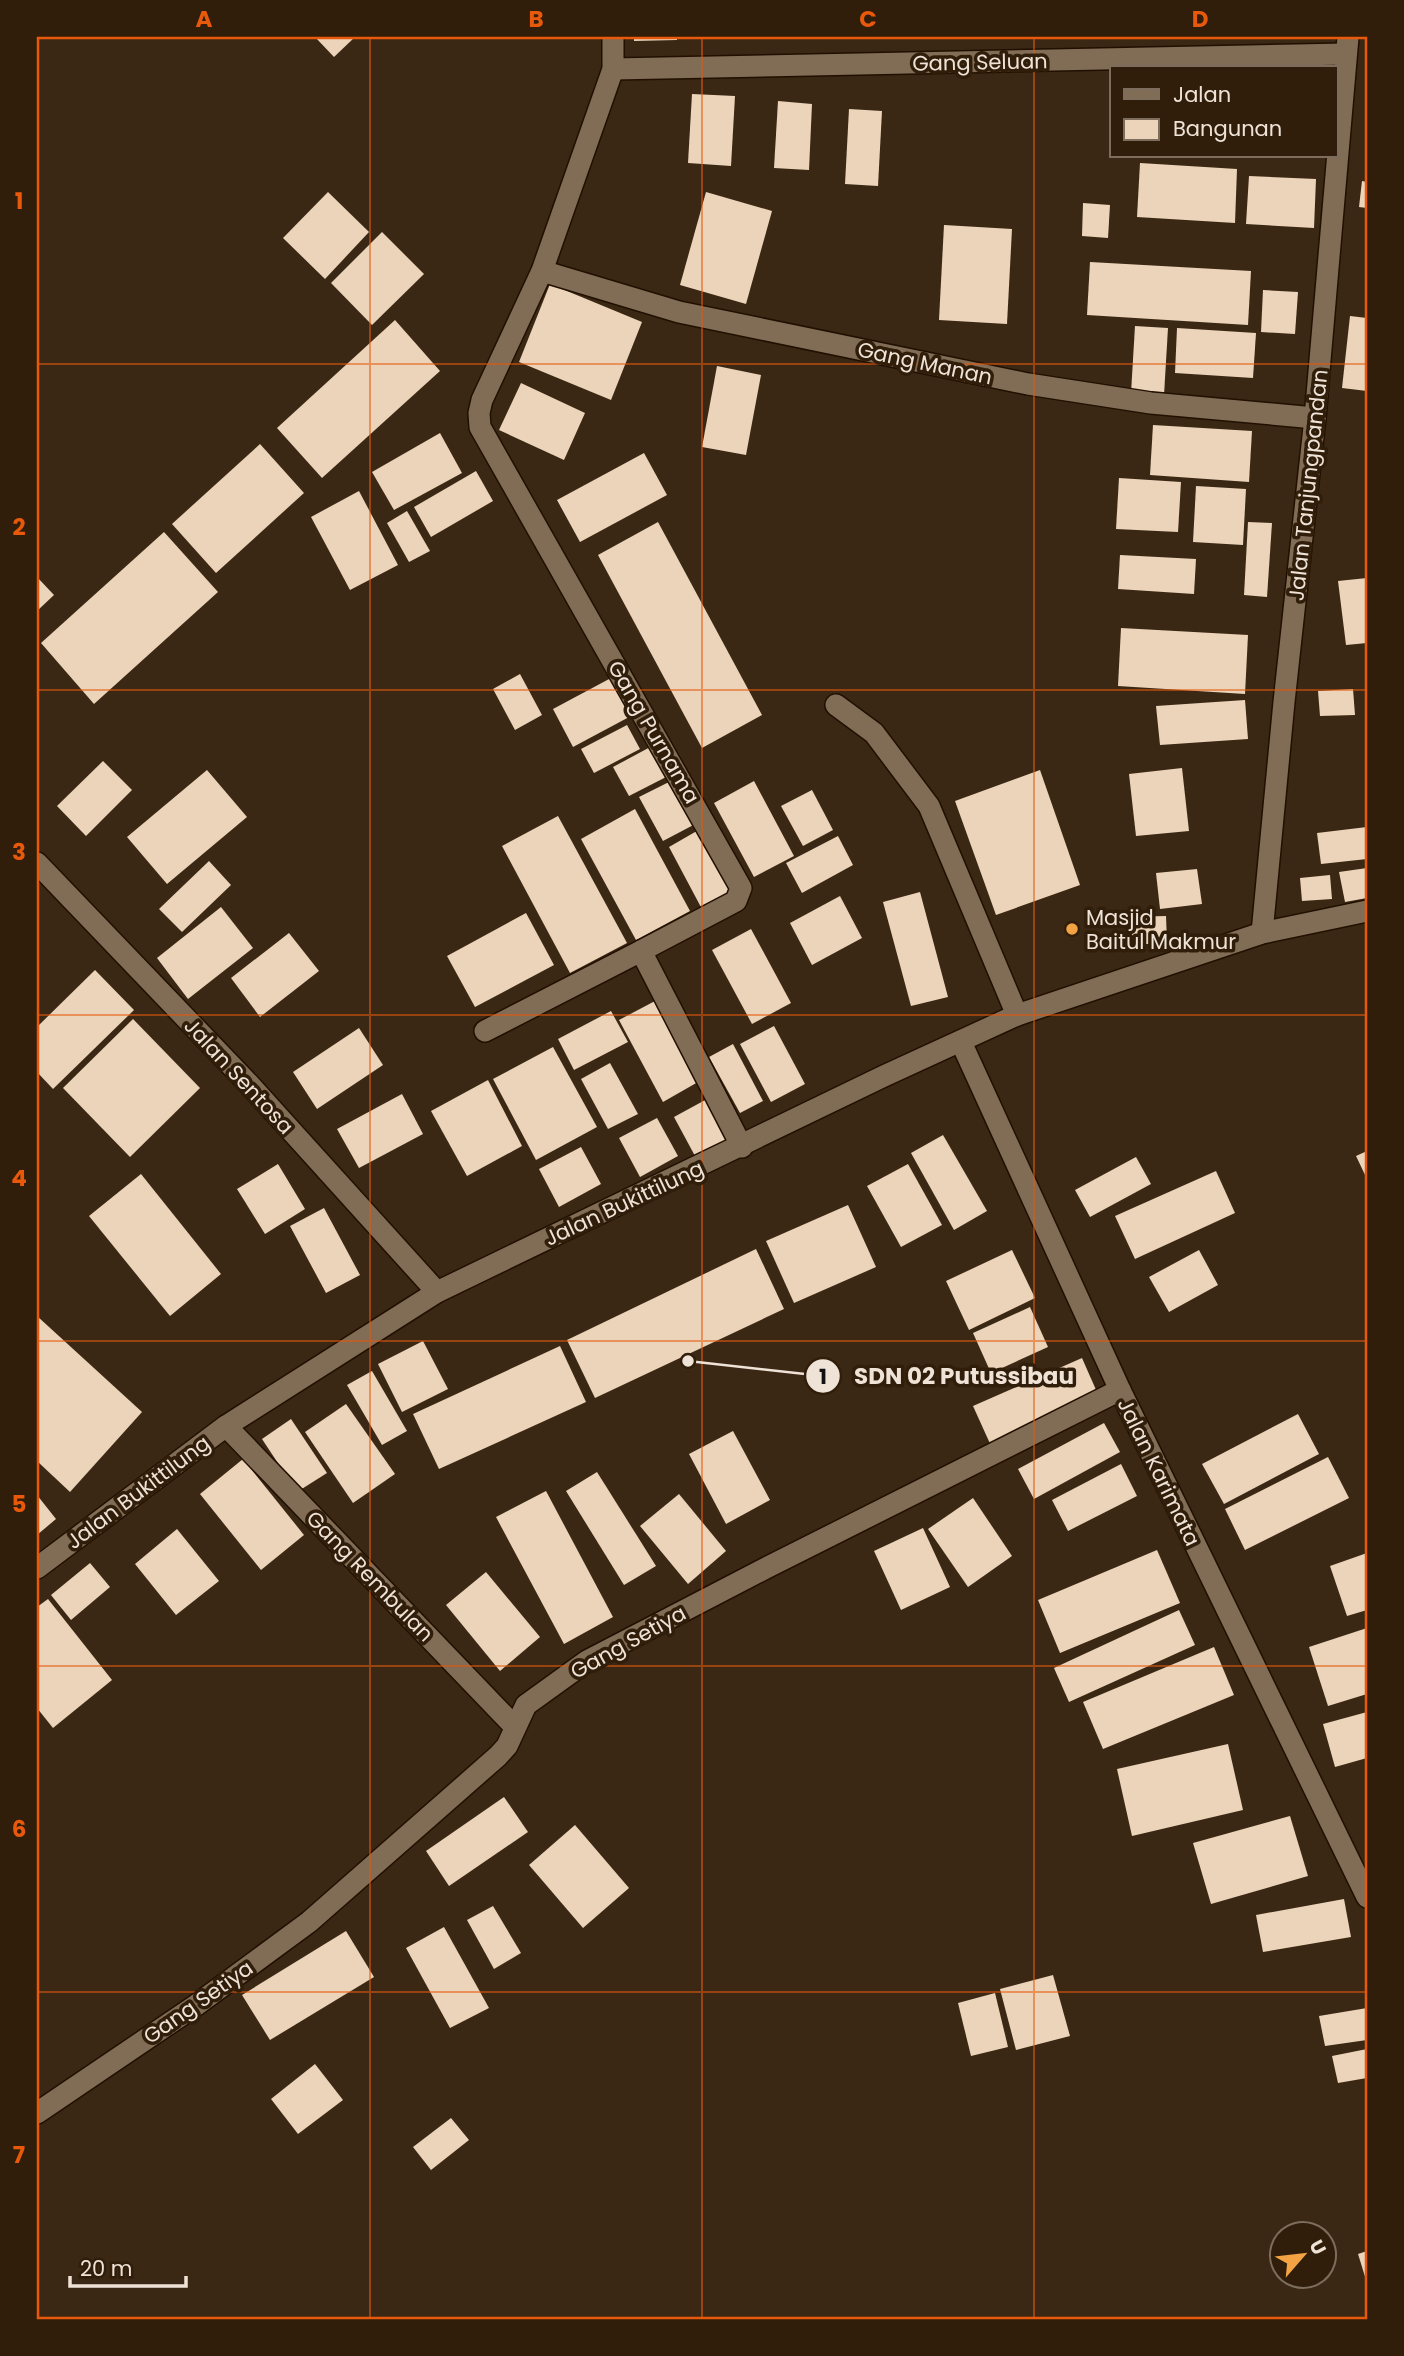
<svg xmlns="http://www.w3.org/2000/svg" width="1404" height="2356" viewBox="0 0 1404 2356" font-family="Poppins,sans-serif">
<rect width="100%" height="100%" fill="#3b2814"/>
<g fill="#ecd4bb">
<path d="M315,37H355L334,57Z"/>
<path d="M634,37H677V40L634,41Z"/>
<path d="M692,94L735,96L731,166L688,163Z"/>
<path d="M778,101L812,104L809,170L774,168Z"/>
<path d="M849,109L882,111L878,186L845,184Z"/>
<path d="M1140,163L1237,169L1235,223L1137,217Z"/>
<path d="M1249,176L1316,179L1314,228L1246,224Z"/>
<path d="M1362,181L1367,182V208L1359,207Z"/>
<path d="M328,192L369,232L325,279L283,238Z"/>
<path d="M706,192L772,211L746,304L680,285Z"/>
<path d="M1083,203L1110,205L1108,238L1082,236Z"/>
<path d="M944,225L1012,229L1007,324L939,320Z"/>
<path d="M382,232L424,274L372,325L331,283Z"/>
<path d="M1090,262L1251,271L1248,325L1087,315Z"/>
<path d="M550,284L642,322L611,400L519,362Z"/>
<path d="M1263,290L1298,292L1295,334L1261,332Z"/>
<path d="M1350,316L1367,318V391L1342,388Z"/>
<path d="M395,320L440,371L322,478L277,428Z"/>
<path d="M1135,326L1168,328L1164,395L1131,393Z"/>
<path d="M1177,328L1256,333L1253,378L1175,373Z"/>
<path d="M717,366L761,375L746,455L702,447Z"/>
<path d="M521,383L585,413L564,460L499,430Z"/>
<path d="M1153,425L1252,431L1249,482L1150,475Z"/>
<path d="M440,433L462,473L394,510L372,472Z"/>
<path d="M260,444L304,493L216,573L172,524Z"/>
<path d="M644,453L667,495L580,542L557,500Z"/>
<path d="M476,471L493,501L431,537L414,507Z"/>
<path d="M1119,478L1181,482L1178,532L1116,529Z"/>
<path d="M1196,486L1246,489L1243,545L1193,542Z"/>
<path d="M359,491L398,565L350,590L311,517Z"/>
<path d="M407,511L430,551L409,562L387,523Z"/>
<path d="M658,522L762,715L702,748L598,555Z"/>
<path d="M1248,522L1272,523L1267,597L1244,595Z"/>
<path d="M164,532L218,592L94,704L41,643Z"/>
<path d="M1120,555L1196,559L1194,594L1118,589Z"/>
<path d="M37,577L54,595L37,611Z"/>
<path d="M1367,578V643L1346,645L1338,581Z"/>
<path d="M1121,628L1248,635L1245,694L1118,686Z"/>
<path d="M520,674L542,715L515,730L493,689Z"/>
<path d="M611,678L631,716L573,747L553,709Z"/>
<path d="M1353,689L1355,715L1320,716L1318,691Z"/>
<path d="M1245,700L1248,739L1160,745L1156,706Z"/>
<path d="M627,725L640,749L594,773L581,749Z"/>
<path d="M654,745L670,775L629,796L613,767Z"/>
<path d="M103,761L132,790L86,836L57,806Z"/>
<path d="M1182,768L1189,831L1136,836L1129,774Z"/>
<path d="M207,770L247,817L167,884L127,837Z"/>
<path d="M1040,770L1080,885L996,915L955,801Z"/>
<path d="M677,778L701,821L663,841L639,797Z"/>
<path d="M754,781L794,856L754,877L714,803Z"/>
<path d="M812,790L833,830L803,846L781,806Z"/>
<path d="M635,809L690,911L636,940L581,839Z"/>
<path d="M558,816L627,943L570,973L502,846Z"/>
<path d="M1367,827V859L1321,864L1317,833Z"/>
<path d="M702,828L737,893L703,911L669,847Z"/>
<path d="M838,836L853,865L802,893L786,863Z"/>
<path d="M209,861L231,885L182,932L159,909Z"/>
<path d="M1367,868V898L1345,902L1339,872Z"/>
<path d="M1197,869L1202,904L1160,909L1156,873Z"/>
<path d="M1330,875L1332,899L1302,901L1300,878Z"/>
<path d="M920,892L948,997L911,1006L883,902Z"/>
<path d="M840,896L862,938L812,965L790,923Z"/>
<path d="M221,907L253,948L188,999L157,958Z"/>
<path d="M526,913L554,965L475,1007L447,956Z"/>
<path d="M1166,916L1167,943L1127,945L1126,917Z"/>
<path d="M751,929L791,1003L752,1024L712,950Z"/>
<path d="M289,933L319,971L260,1017L231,978Z"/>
<path d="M95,970L134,1010L53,1089L37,1072V1027Z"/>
<path d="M655,1001L698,1082L663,1102L619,1020Z"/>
<path d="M611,1011L628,1042L574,1070L558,1039Z"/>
<path d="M133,1019L200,1088L130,1157L63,1088Z"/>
<path d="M774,1026L805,1084L771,1102L740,1044Z"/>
<path d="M359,1028L383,1065L317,1109L293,1072Z"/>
<path d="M733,1044L763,1101L740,1113L709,1057Z"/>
<path d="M553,1047L597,1127L536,1160L493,1079Z"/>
<path d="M610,1063L638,1114L608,1129L581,1079Z"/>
<path d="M488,1080L522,1146L467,1176L431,1111Z"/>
<path d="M402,1094L423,1134L359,1168L337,1129Z"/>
<path d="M707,1099L728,1139L695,1156L674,1117Z"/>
<path d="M657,1118L678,1156L640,1177L619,1138Z"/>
<path d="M943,1135L987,1211L954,1230L911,1153Z"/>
<path d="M581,1147L601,1184L559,1207L539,1169Z"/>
<path d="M1367,1151V1179L1356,1156Z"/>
<path d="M1136,1157L1151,1184L1090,1217L1075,1190Z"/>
<path d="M278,1164L305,1209L265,1234L237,1189Z"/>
<path d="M908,1164L942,1225L901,1247L867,1186Z"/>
<path d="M1216,1171L1235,1213L1135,1259L1115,1216Z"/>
<path d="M141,1174L221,1274L170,1316L89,1216Z"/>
<path d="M848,1205L876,1267L794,1303L766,1241Z"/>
<path d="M324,1208L360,1275L326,1293L290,1226Z"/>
<path d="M756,1249L784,1309L595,1398L567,1340Z"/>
<path d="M1012,1250L1035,1298L969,1330L946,1281Z"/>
<path d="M1199,1250L1218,1285L1169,1312L1149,1277Z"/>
<path d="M1030,1307L1048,1347L991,1373L973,1333Z"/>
<path d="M37,1316L142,1412L70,1492L37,1461Z"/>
<path d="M423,1341L448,1389L402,1412L378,1364Z"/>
<path d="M560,1346L586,1402L439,1469L413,1414Z"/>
<path d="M1082,1358L1100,1399L992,1448L973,1406Z"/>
<path d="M372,1371L407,1431L382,1445L347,1385Z"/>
<path d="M346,1404L395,1474L353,1503L305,1432Z"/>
<path d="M1298,1414L1319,1454L1224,1504L1202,1464Z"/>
<path d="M291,1419L327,1473L297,1492L262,1439Z"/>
<path d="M1104,1423L1120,1452L1034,1499L1018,1469Z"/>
<path d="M733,1431L770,1500L726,1524L689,1454Z"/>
<path d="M1328,1457L1349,1498L1245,1550L1225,1509Z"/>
<path d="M243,1459L304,1535L261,1570L200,1494Z"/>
<path d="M1121,1464L1137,1496L1068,1531L1052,1500Z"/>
<path d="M597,1472L656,1566L624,1585L566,1491Z"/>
<path d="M546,1491L613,1617L564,1644L496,1517Z"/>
<path d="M679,1494L726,1551L688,1584L640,1526Z"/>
<path d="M37,1495L56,1519L37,1535Z"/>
<path d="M973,1498L1012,1556L968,1587L928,1529Z"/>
<path d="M923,1528L950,1587L901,1610L874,1551Z"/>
<path d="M177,1529L219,1581L176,1615L135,1564Z"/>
<path d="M1157,1550L1180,1603L1060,1653L1038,1600Z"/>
<path d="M1367,1553V1610L1347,1616L1330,1566Z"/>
<path d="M90,1563L110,1587L71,1620L51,1595Z"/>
<path d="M486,1572L540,1637L500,1671L446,1605Z"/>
<path d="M48,1599L112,1680L53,1728L37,1708V1607Z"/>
<path d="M1179,1610L1195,1645L1069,1702L1054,1668Z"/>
<path d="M1367,1628V1694L1328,1706L1309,1647Z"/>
<path d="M1214,1647L1234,1695L1103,1749L1083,1702Z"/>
<path d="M1367,1712V1758L1335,1767L1323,1724Z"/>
<path d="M1228,1744L1243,1810L1132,1836L1117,1769Z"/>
<path d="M504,1797L528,1832L449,1886L426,1851Z"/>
<path d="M1290,1816L1308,1876L1211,1904L1193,1843Z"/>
<path d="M575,1825L629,1888L583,1928L529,1865Z"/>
<path d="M1344,1899L1351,1937L1263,1952L1256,1915Z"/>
<path d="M493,1906L521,1953L494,1969L467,1920Z"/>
<path d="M444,1927L489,2008L450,2028L406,1948Z"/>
<path d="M346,1931L374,1977L270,2040L242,1995Z"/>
<path d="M1053,1975L1070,2036L1016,2050L1000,1989Z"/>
<path d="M995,1993L1008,2047L971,2056L958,2003Z"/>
<path d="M1367,2008V2040L1325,2046L1319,2016Z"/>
<path d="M1367,2049V2078L1338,2083L1332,2056Z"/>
<path d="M315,2064L343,2100L298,2134L271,2099Z"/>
<path d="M451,2118L469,2140L431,2170L413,2147Z"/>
<path d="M1367,2251V2283L1358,2254Z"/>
</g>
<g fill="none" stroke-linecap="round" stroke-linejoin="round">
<g stroke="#211000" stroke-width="24">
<g id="minor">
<path d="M613,37V69L542,271L482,400L479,413L480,427L741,888L736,901L641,951L742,1147"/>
<path d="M613,69L1346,54"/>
<path d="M542,271L679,312L1028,384L1151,403L1315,418"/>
<path d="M836,705L874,733L929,806L1017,1015"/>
<path d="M37,863L249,1084L437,1292"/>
<path d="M1262,933L1284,702L1315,418L1348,37"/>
<path d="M485,1031L641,951"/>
<path d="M961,1042L1120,1390L1367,1897"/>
<path d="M226,1426L515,1727"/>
<path d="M37,1568L226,1426L437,1292L884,1076L1017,1015L1262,933L1367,911"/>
<path d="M37,2113L195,2006L309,1922L498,1756L507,1746L526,1705L587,1661L766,1568L1120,1390"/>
</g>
</g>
<use href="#minor" stroke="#816c56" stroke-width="21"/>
</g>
<path fill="none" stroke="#e8590c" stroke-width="2" stroke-opacity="0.55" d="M370,37V2319M702,37V2319M1034,37V2319M37,364H1367M37,690H1367M37,1015H1367M37,1341H1367M37,1666H1367M37,1992H1367"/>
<circle fill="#f4a344" stroke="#301e0a" stroke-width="2.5" cx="1072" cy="929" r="7"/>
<g text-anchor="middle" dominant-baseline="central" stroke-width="7" stroke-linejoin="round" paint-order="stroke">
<g font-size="21" fill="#efe3d7" stroke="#301e0a">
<text transform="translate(980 62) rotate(-1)">Gang Seluan</text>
<text transform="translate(925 363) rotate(12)">Gang Manan</text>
<text transform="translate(1308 485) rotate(-84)">Jalan Tanjungpandan</text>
<text transform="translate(654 732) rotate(60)">Gang Purnama</text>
<text transform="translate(239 1076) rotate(47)">Jalan Sentosa</text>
<text transform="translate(624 1203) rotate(-25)">Jalan Bukittilung</text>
<text transform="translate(1159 1472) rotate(64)">Jalan Karimata</text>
<text transform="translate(138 1492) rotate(-37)">Jalan Bukittilung</text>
<text transform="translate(370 1576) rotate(46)">Gang Rembulan</text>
<text transform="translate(628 1642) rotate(-29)">Gang Setiya</text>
<text transform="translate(198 2002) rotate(-35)">Gang Setiya</text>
</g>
<g font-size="21" fill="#efe3d7" stroke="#301e0a" text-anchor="start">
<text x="1086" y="917">Masjid<tspan x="1086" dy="24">Baitul Makmur</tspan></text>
</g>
</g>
<path fill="none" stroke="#efe3d7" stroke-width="2.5" d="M688 1361L823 1376"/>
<g fill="#efe3d7" stroke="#301e0a" stroke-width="2.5">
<circle cx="688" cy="1361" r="7"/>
<circle cx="823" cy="1376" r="18"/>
</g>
<g font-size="21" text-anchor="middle" font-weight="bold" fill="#111">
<text x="823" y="1384">1</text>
</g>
<g font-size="23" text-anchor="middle" font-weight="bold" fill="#efe3d7" stroke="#301e0a" stroke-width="7" stroke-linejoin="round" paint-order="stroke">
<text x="964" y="1384">SDN 02 Putussibau</text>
</g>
<rect width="1404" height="2356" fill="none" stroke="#301e0a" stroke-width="77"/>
<rect x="1110" y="66" width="228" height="91" fill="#301e0a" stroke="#7c6d5c" stroke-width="2"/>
<rect x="1124" y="89" width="35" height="10" fill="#816c56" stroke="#7c6d5c" stroke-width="2"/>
<text x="1173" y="102" font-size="21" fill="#efe3d7">Jalan</text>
<rect x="1124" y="119" width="35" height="21" fill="#ecd4bb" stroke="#7c6d5c" stroke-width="2"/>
<text x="1173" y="136" font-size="21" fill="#efe3d7">Bangunan</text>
<g transform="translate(1303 2255) rotate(62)"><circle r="33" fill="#301e0a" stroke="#7c6d5c" stroke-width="2"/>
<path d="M0-5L12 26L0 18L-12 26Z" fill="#f4a344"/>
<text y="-10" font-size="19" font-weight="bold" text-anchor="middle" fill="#efe3d7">U</text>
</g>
<path d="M70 2276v10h116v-10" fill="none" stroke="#efe3d7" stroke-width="3.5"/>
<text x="80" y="2276" font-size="21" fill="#efe3d7" stroke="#301e0a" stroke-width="5" paint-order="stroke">20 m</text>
<rect x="38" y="38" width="1328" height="2280" fill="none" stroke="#e8590c" stroke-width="2.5"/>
<g font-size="23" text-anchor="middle" font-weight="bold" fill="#e8590c">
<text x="204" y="27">A</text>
<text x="536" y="27">B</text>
<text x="868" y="27">C</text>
<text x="1200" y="27">D</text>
<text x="19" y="209">1</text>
<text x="19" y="535">2</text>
<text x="19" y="860">3</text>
<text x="19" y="1186">4</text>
<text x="19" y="1512">5</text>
<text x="19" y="1837">6</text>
<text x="19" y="2163">7</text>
</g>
</svg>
